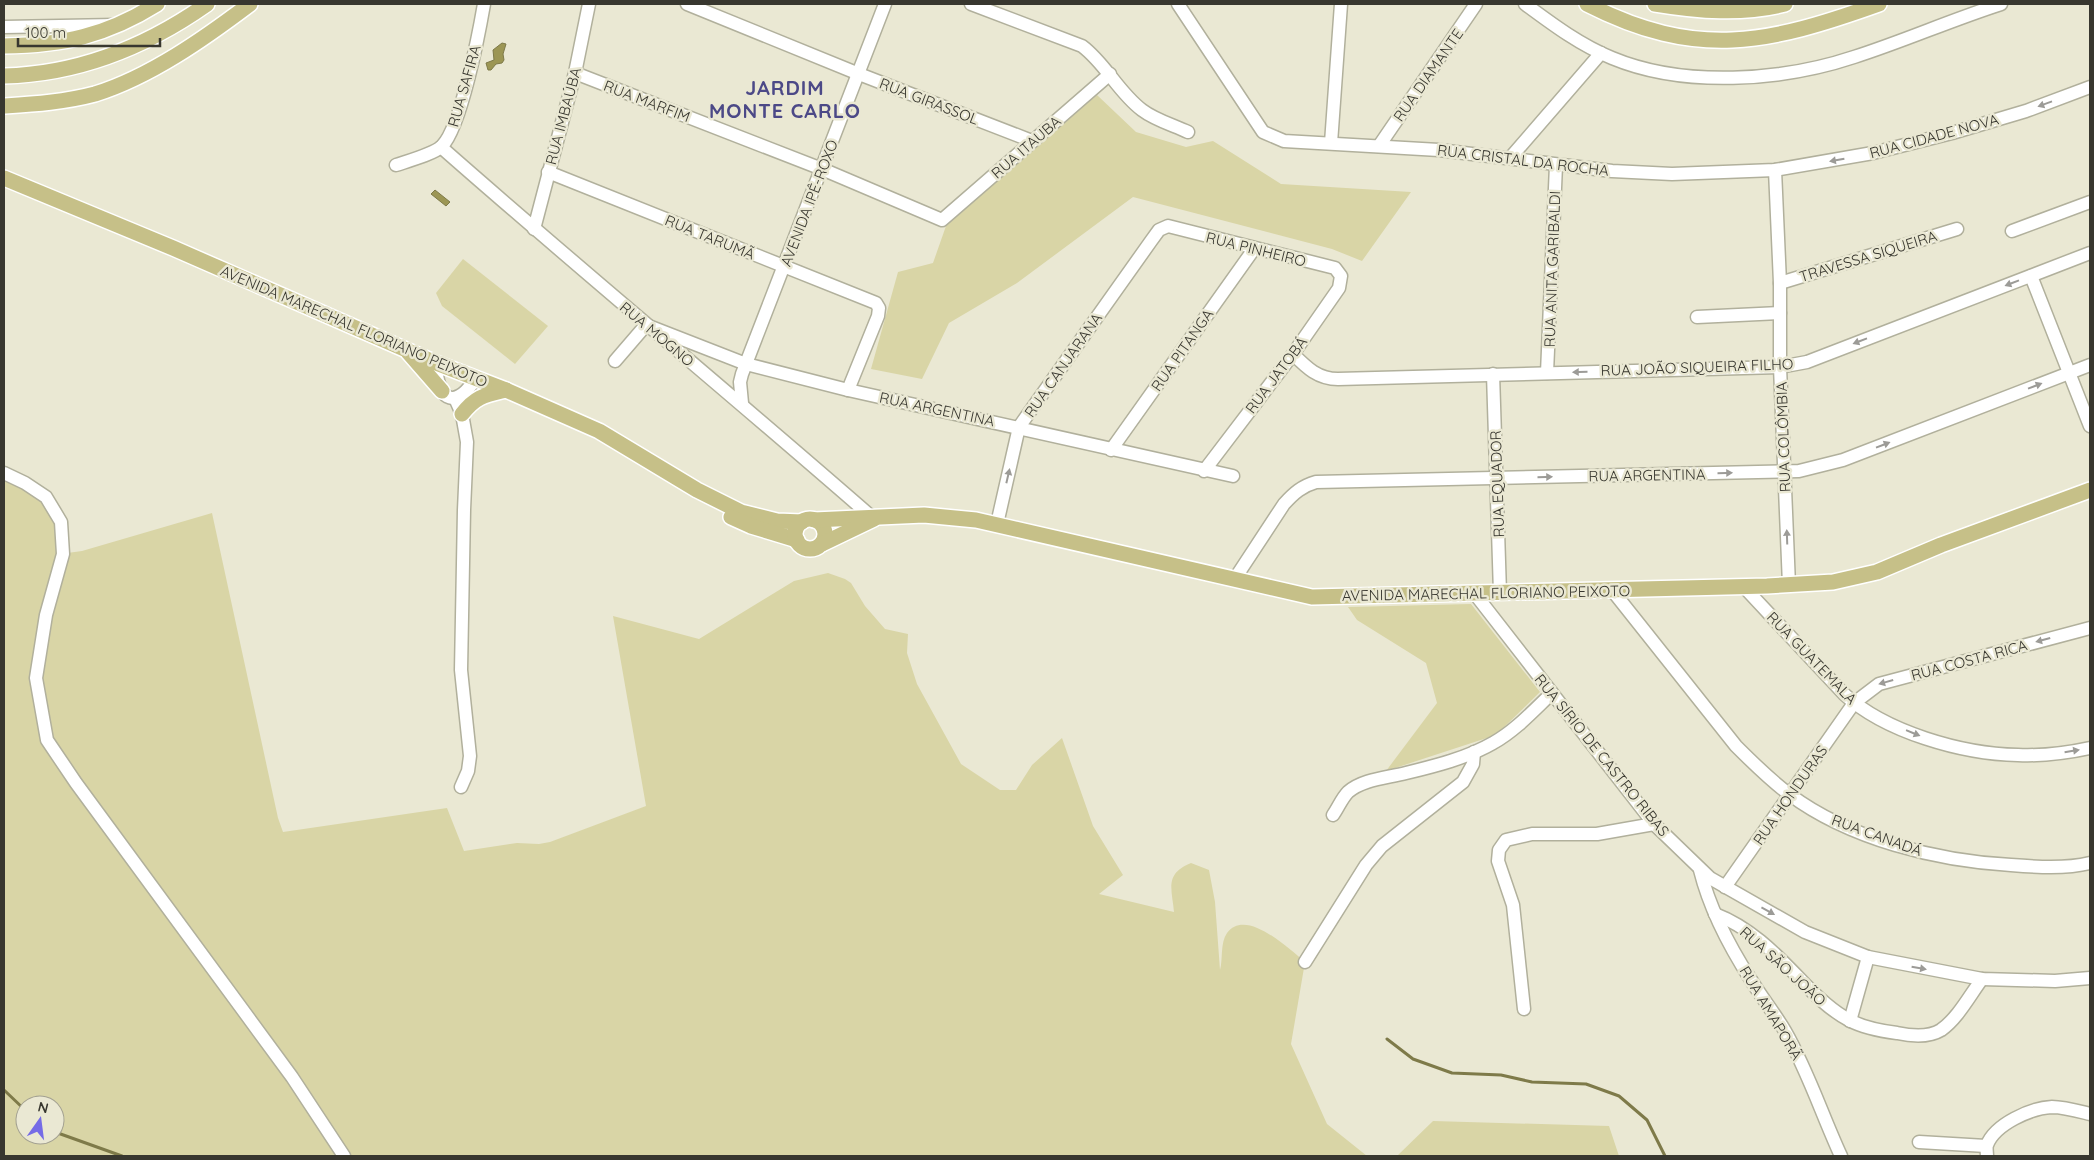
<svg xmlns="http://www.w3.org/2000/svg" width="2094" height="1160" viewBox="0 0 2094 1160" font-family="Quicksand,sans-serif">
<rect width="100%" height="100%" fill="#eae8d3"/>
<g fill="#d9d5a6" fill-rule="evenodd">
<path d="M1097,95L1136,132L1186,147L1213,141L1281,184L1411,192L1362,261L1332,249L1133,197L1017,283L949,323L922,379L871,369L898,272L933,263L946,226Z"/>
<path d="M463,259L548,326L515,364L442,306L436,293Z"/>
<path d="M4,478L41,498L59,524L60,554L82,551L212,513L278,818L283,832L447,808L464,851L517,843L539,844L550,842L646,806L613,616L699,639L794,581L828,573L845,579L851,583L865,606L885,629L908,634L907,653L917,684L961,764L1000,790H1016L1032,765L1062,738L1093,826L1123,875L1099,894L1174,912C1172,889 1164,874 1191,863L1209,870L1215,902L1220,970C1223,959 1220,943 1227,933C1246,907 1289,949 1305,962L1291,1044L1327,1124L1367,1156H4ZM25,1105H55V1135H25Z"/>
<path d="M1471,604L1540,692L1496,735L1386,771L1437,703L1426,663L1357,620L1348,607Z"/>
<path d="M1433,1121L1609,1126L1619,1156H1397Z"/>
</g>
<g fill="#9c9654" stroke="#7e7a49">
<path d="M502,43L506,44L503,54L504,60L502,63L496,64L491,70H488L486,63L494,60L493,50Z"/>
<path d="M435,190L450,202L446,206L431,194Z"/>
</g>
<g fill="none" stroke-linecap="round" stroke-linejoin="round">
<g stroke="#7e7a49" stroke-width="3">
<path d="M1387,1039L1413,1059L1452,1073L1501,1075L1532,1082L1586,1084L1619,1096L1647,1120L1665,1156"/>
<path d="M4,1090L25,1110"/>
<path d="M55,1132L122,1156"/>
</g>
<g stroke="#b1b09c" stroke-width="15">
<g id="minor">
<path d="M687,4L859,74L1032,141"/>
<path d="M971,4L1082,46C1106,64 1118,92 1142,110C1155,120 1173,125 1188,132"/>
<path d="M1178,4L1263,132L1284,141L1439,150L1612,171L1672,174L1775,170L1873,153L1952,133L2026,111L2090,87"/>
<path d="M1525,4C1552,24 1580,45 1612,58C1684,88 1782,81 1854,57C1904,41 1951,20 2001,4"/>
<path d="M4,27L116,25"/>
<path d="M575,73L822,169L942,220L1110,74"/>
<path d="M1331,143L1341,4"/>
<path d="M1379,146L1476,4"/>
<path d="M441,147C584,273 731,394 874,519"/>
<path d="M1511,157L1601,53"/>
<path d="M396,165C408,161 434,154 442,146C461,127 479,33 484,4"/>
<path d="M1775,170L1780,283V367L1789,585"/>
<path d="M548,172L876,303L879,308L878,316L848,390"/>
<path d="M534,229L575,73L589,4"/>
<path d="M2012,231L2090,202"/>
<path d="M2031,276L2090,426"/>
<path d="M1780,283L1957,229"/>
<path d="M1697,317L1780,313"/>
<path d="M646,325L746,364L848,390L1233,476"/>
<path d="M1293,354C1307,368 1318,379 1338,379L1780,367L1807,362L2090,253"/>
<path d="M615,361L646,325"/>
<path d="M436,363C436,374 440,406 459,396C466,393 471,385 476,379"/>
<path d="M1547,373L1556,165"/>
<path d="M1493,374L1500,593"/>
<path d="M455,398L462,414L467,442L464,510L461,670L470,756L468,771L461,787"/>
<path d="M742,403L740,382L742,374L885,4"/>
<path d="M1111,450L1254,249"/>
<path d="M4,473L25,483L46,497L61,522L63,554L46,615L36,678L47,740L76,783L292,1077L344,1156"/>
<path d="M997,524L1019,427L1151,241L1159,230L1168,226L1335,268L1341,276L1339,288L1293,354L1204,471"/>
<path d="M1234,580L1284,504C1294,493 1302,486 1316,482L1799,471L1843,460L2090,365"/>
<path d="M1744,587L1844,694C1885,732 1962,754 2018,755C2042,756 2067,753 2090,748"/>
<path d="M1612,590L1736,746C1753,763 1770,780 1789,794C1849,839 1937,861 2011,865C2037,867 2065,869 2090,863"/>
<path d="M1475,594L1654,824L1710,878L1805,932L1868,957L1982,979L2055,981L2090,978"/>
<path d="M1333,815C1338,808 1342,798 1348,792C1363,779 1387,778 1406,773C1435,766 1467,758 1493,743C1515,731 1534,710 1552,693"/>
<path d="M1700,870C1710,910 1729,946 1751,980C1762,998 1775,1014 1785,1031C1808,1071 1822,1115 1841,1156"/>
<path d="M1725,887L1854,703L1879,684L2090,628"/>
<path d="M1715,914C1749,927 1774,952 1799,978C1814,994 1830,1010 1849,1020C1864,1028 1881,1031 1897,1033C1911,1036 1928,1038 1941,1030C1958,1018 1970,995 1982,979"/>
<path d="M1305,962L1366,865L1382,846L1463,782L1473,764L1474,752"/>
<path d="M1524,1009L1513,905L1498,861L1499,850L1506,840L1532,834H1597L1654,824"/>
<path d="M1850,1021L1868,957"/>
<path d="M1919,1142L1986,1146"/>
<path d="M1987,1156C1987,1153 1986,1148 1987,1145C1995,1124 2031,1108 2052,1107C2064,1107 2078,1111 2090,1114"/>
</g>
</g>
<g stroke="#fff" stroke-width="18">
<g id="major">
<path d="M1587,4C1697,60 1767,44 1879,4"/>
<path d="M1655,4C1698,11 1742,15 1785,4"/>
<path d="M4,46C63,45 106,36 157,4"/>
<path d="M4,76C79,74 146,47 207,4"/>
<path d="M4,106C34,104 65,102 95,94C150,77 205,38 250,4"/>
<path d="M4,178L173,248L436,363L506,390L599,431L697,490L741,512L777,521L802,522"/>
<path d="M408,352L442,391"/>
<path d="M462,414C476,396 485,395 506,390"/>
<path d="M731,517L751,526L797,540"/>
<circle cx="810" cy="534" r="15"/>
<path d="M814,520L924,515L976,520L1312,597L1767,586L1833,582L1877,572L1941,545L2090,490"/>
<path d="M822,544L874,519"/>
</g>
</g>
<use href="#minor" stroke="#fff" stroke-width="12"/>
<use href="#major" stroke="#c6c088" stroke-width="15"/>
</g>
<defs><path id="oneway-solid" d="M-6-.8H1V-3.2L6.5 0L1 3.2V.8H-6Z" transform="scale(1.25)"/></defs>
<g fill="#9c9b97">
<use href="#oneway-solid" transform="translate(2045 104) rotate(160)"/>
<use href="#oneway-solid" transform="translate(1837 160) rotate(170)"/>
<use href="#oneway-solid" transform="translate(2012 283) rotate(159)"/>
<use href="#oneway-solid" transform="translate(1860 341) rotate(159)"/>
<use href="#oneway-solid" transform="translate(1580 372) rotate(179)"/>
<use href="#oneway-solid" transform="translate(2035 386) rotate(-21)"/>
<use href="#oneway-solid" transform="translate(1883 445) rotate(-21)"/>
<use href="#oneway-solid" transform="translate(1725 473) rotate(-1)"/>
<use href="#oneway-solid" transform="translate(1008 476) rotate(-77)"/>
<use href="#oneway-solid" transform="translate(1545 477) rotate(-1)"/>
<use href="#oneway-solid" transform="translate(1787 537) rotate(-92)"/>
<use href="#oneway-solid" transform="translate(2043 640) rotate(165)"/>
<use href="#oneway-solid" transform="translate(1886 682) rotate(164)"/>
<use href="#oneway-solid" transform="translate(1913 733) rotate(22)"/>
<use href="#oneway-solid" transform="translate(2072 751) rotate(-9)"/>
<use href="#oneway-solid" transform="translate(1768 911) rotate(29)"/>
<use href="#oneway-solid" transform="translate(1919 968) rotate(10)"/>
</g>
<g text-anchor="middle" dominant-baseline="central" stroke-width="5" stroke-linejoin="round" paint-order="stroke">
<g font-size="15" fill="#38372f" stroke="#eae8d3">
<text transform="translate(1428 75) rotate(-55)">RUA DIAMANTE</text>
<text transform="translate(464 86) rotate(-74)">RUA SAFIRA</text>
<text transform="translate(647 101) rotate(21)">RUA MARFIM</text>
<text transform="translate(929 101) rotate(21)">RUA GIRASSOL</text>
<text transform="translate(563 116) rotate(-75)">RUA IMBAÚBA</text>
<text transform="translate(1934 136) rotate(-15)">RUA CIDADE NOVA</text>
<text transform="translate(1026 147) rotate(-41)">RUA ITAUBA</text>
<text transform="translate(1523 160) rotate(7)">RUA CRISTAL DA ROCHA</text>
<text transform="translate(809 203) rotate(-69)">AVENIDA IPÊ-ROXO</text>
<text transform="translate(710 237) rotate(22)">RUA TARUMÃ</text>
<text transform="translate(1256 249) rotate(14)">RUA PINHEIRO</text>
<text transform="translate(1868 256) rotate(-17)">TRAVESSA SIQUEIRA</text>
<text transform="translate(1552 269) rotate(-88)">RUA ANITA GARIBALDI</text>
<text transform="translate(354 326) rotate(23)">AVENIDA MARECHAL FLORIANO PEIXOTO</text>
<text transform="translate(657 334) rotate(40)">RUA MOGNO</text>
<text transform="translate(1182 350) rotate(-55)">RUA PITANGA</text>
<text transform="translate(1063 365) rotate(-55)">RUA CANJARANA</text>
<text transform="translate(1697 367) rotate(-2)">RUA JOÃO SIQUEIRA FILHO</text>
<text transform="translate(1276 375) rotate(-53)">RUA JATOBÁ</text>
<text transform="translate(937 409) rotate(12)">RUA ARGENTINA</text>
<text transform="translate(1783 437) rotate(-92)">RUA COLÔMBIA</text>
<text transform="translate(1647 475) rotate(-1)">RUA ARGENTINA</text>
<text transform="translate(1497 484) rotate(-92)">RUA EQUADOR</text>
<text transform="translate(1486 593) rotate(-1)">AVENIDA MARECHAL FLORIANO PEIXOTO</text>
<text transform="translate(1812 658) rotate(46)">RUA GUATEMALA</text>
<text transform="translate(1969 660) rotate(-15)">RUA COSTA RICA</text>
<text transform="translate(1602 755) rotate(51)">RUA SÍRIO DE CASTRO RIBAS</text>
<text transform="translate(1790 795) rotate(-55)">RUA HONDURAS</text>
<text transform="translate(1877 835) rotate(20)">RUA CANADÁ</text>
<text transform="translate(1783 966) rotate(42)">RUA SÃO JOÃO</text>
<text transform="translate(1771 1013) rotate(59)">RUA AMAPORÃ</text>
</g>
<g font-size="20" font-weight="bold" letter-spacing="1" fill="#4c4987" stroke="#eae8d3">
<text x="785" y="87">JARDIM<tspan x="785" dy="23">MONTE CARLO</tspan></text>
</g>
</g>
<rect width="2094" height="1160" fill="none" stroke="#38372f" stroke-width="10"/>
<g transform="translate(40 1120) rotate(14)"><circle r="24" fill="#eae8d3" stroke="#a3a191"/>
<path d="M0-4L9 19L0 12L-9 19Z" fill="#756be6"/>
<text y="-8" font-size="14" font-weight="bold" text-anchor="middle" fill="#38372f">N</text>
</g>
<path d="M18 38v8h142v-8" fill="none" stroke="#38372f" stroke-width="2.5"/>
<text x="25" y="38" font-size="15" fill="#38372f" stroke="#eae8d3" stroke-width="4" paint-order="stroke">100 m</text>
</svg>
